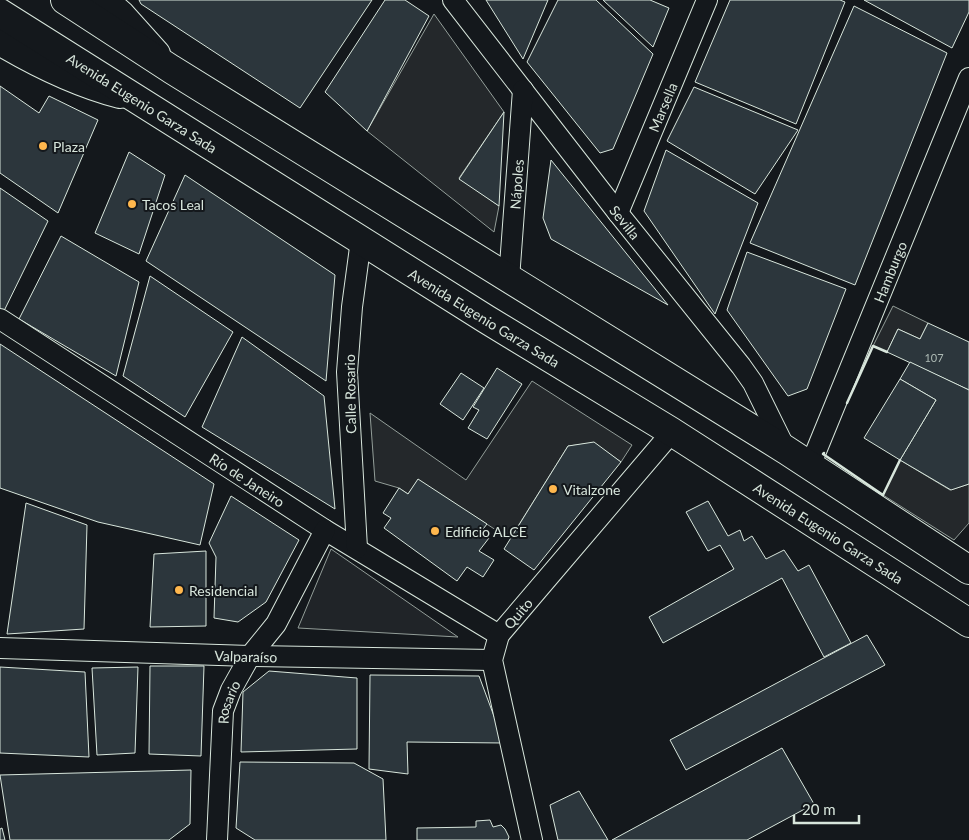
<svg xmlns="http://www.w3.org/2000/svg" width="969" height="840" viewBox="0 0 969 840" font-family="Lato,sans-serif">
<rect width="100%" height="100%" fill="#14181c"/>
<path fill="#202428" stroke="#939e99" d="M331,549L458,637L298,628Z"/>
<g fill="#24282b" stroke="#939e99">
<path d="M434,14L504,112L459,178L499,206L494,232L367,131Z"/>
<path d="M893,306L928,323L920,339L898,329L887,352L873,346Z"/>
<path d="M532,381L632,445L621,462L594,443L568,446L510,539L418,480L408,494L399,488L375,481L370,413L466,480Z"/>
<path d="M900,460L950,490L969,484V523L954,540L883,495Z"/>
</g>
<g fill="#2c363c" stroke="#d8e6dc">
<path d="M139,0H372L300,108L141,4Z"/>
<path d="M385,0H405L429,16L367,131L325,92Z"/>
<path d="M486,0H548L523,59Z"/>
<path d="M558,0H596L653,54L613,149L600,153L527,62Z"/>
<path d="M603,0H650L669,8L653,47Z"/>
<path d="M730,0H840L845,2L796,124L695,82Z"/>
<path d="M864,0H969V12L952,48Z"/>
<path d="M854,6L947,53L855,285L750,243Z"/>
<path d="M0,86L39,113L49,96L98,120L58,213L0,173Z"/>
<path d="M694,87L798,130L755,194L667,141Z"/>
<path d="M504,112L499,206L459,179Z"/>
<path d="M666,150L758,203L715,314L644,211Z"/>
<path d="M129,152L165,175L139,254L95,233Z"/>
<path d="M551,160L668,305L551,239L543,218Z"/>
<path d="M185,175L335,275L326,381L146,261Z"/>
<path d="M0,188L48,221L2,315L0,314Z"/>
<path d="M61,236L139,282L116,376L19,319Z"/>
<path d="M747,252L846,289L807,389L788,396L727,310Z"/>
<path d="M150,276L233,332L185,417L123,376Z"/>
<path d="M928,323L969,342V390L887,352L898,329L920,339Z"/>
<path d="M242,337L324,396L335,509L202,427Z"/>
<path d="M0,344L214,484L200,545L98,522L0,488Z"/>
<path d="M910,362L969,390V484L951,490L900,460L936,400L900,379Z"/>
<path d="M497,368L522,384L487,439L468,428L479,410L473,407Z"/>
<path d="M461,373L484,388L463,420L440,404Z"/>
<path d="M900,379L936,400L900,460L864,438Z"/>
<path d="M594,442L621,462L534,570L504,549L568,446Z"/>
<path d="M418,479L487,524L480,533L489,538L479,551L494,560L483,577L467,567L457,581L384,528L391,518L383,513L399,488L408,494Z"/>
<path d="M231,496L299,540L266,602L238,622L214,618L216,557L209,543Z"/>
<path d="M708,501L728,536L740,530L744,541L752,536L766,559L784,550L798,571L809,565L851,643L824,657L782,578L663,643L649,617L734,569L720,545L708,551L686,512Z"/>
<path d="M26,503L87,525L84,629L7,634Z"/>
<path d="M206,551V626L150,627L154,554Z"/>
<path d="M867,635L885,665L686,770L670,740Z"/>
<path d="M150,666H204L201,756L149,754Z"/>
<path d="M0,667L85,672L89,757L0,753Z"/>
<path d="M138,667L135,753L97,755L92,668Z"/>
<path d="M269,671L357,678V749L241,752L243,692Z"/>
<path d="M370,675L479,676L504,743L407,742L408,774L369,769Z"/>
<path d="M782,748L814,804L747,840H612Z"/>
<path d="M240,762L354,763L383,779L386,840H255L236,828Z"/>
<path d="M191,770L190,824L169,840H10L0,775Z"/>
<path d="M579,791L608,840H558L550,805Z"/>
<path d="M490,820L493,827L501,825L505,829L509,837L508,840H417V828L476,827V821Z"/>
<path d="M2,828L5,840H0V829Z"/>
</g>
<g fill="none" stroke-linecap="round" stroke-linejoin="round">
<g stroke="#d8e6dc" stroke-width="22">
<g id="street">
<path id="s1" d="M453,0L618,213L741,366L753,383L786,450"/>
<path id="s2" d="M618,213L707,0"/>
<path id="s3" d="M509,279L523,90"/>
<path id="s4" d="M0,319L325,530L499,635"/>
<path id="s5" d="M810,466L969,78"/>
<path d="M357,548L347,372L352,307L361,240"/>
<path id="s6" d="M0,648L250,656L492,660"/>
<path id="s7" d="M217,840L223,711L231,690L250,656L276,624L325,530"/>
<path id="s8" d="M532,840L492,660L499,635L672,432"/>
</g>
</g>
<g stroke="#d8e6dc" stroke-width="30">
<g id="secondary">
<path d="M104,0L121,15L156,54"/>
<path d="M0,41C37,63 78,83 120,94"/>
</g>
</g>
<g stroke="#d8e6dc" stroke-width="30">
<g id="highway">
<path d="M65,0L171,69L786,450L969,570"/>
<path id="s9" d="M0,13L486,319L672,432L969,623"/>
</g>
</g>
<use href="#street" stroke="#14181c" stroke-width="20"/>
<use href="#secondary" stroke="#14181c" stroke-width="28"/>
<use href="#highway" stroke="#14181c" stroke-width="28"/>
<g stroke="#d8e6dc" stroke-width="2.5">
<path d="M847,403L873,346L887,352"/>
<path d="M824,453L823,454L883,495L900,460"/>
</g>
</g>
<g fill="#ffb74d" stroke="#14181c" stroke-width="2">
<circle cx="43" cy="146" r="5"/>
<circle cx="132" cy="204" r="5"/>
<circle cx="553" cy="489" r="5"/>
<circle cx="435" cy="531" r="5"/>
<circle cx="179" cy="590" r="5"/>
</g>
<g text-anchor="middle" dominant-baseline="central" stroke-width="4" stroke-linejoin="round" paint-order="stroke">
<g font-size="11" fill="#adbab4">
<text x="934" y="357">107</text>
</g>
<g font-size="14" fill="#d8e6dc" stroke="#14181c">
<text stroke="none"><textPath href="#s9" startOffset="168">Avenida Eugenio Garza Sada</textPath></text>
<text stroke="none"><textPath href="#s2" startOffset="115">Marsella</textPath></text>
<text stroke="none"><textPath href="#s3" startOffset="95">Nápoles</textPath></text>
<text stroke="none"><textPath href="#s1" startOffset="281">Sevilla</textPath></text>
<text stroke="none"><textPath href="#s5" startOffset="210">Hamburgo</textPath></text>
<text stroke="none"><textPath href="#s9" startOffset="572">Avenida Eugenio Garza Sada</textPath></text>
<text transform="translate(350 394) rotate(-91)">Calle Rosario</text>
<text stroke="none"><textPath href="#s4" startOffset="295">Río de Janeiro</textPath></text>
<text stroke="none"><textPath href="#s9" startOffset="978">Avenida Eugenio Garza Sada</textPath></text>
<text stroke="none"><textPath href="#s8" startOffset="239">Quito</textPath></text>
<text stroke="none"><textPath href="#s6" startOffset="246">Valparaíso</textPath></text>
<text stroke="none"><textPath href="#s7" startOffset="139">Rosario</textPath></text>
</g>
<g font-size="14" fill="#d8e6dc" stroke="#14181c" text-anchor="start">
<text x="53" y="146">Plaza</text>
<text x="142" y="204">Tacos Leal</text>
<text x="563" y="489">Vitalzone</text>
<text x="445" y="531">Edificio ALCE</text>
<text x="189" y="590">Residencial</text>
</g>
</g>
<path d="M794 815v8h65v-8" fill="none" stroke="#d8e6dc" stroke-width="2.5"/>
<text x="802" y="815" font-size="15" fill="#d8e6dc" stroke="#14181c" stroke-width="4" paint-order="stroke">20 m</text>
</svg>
